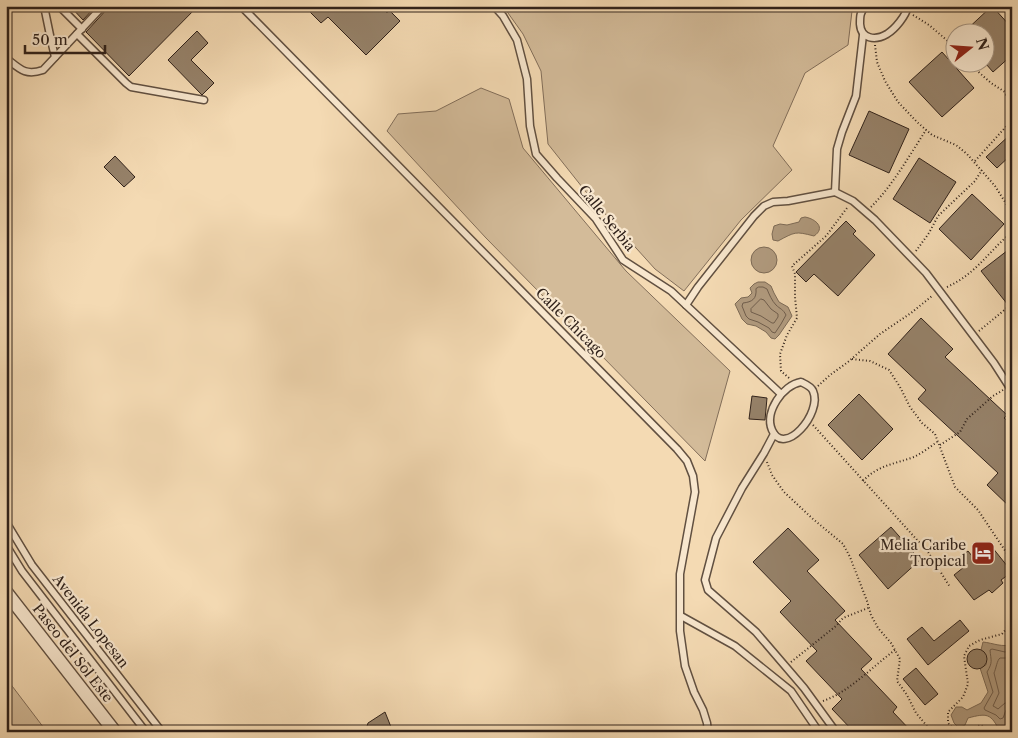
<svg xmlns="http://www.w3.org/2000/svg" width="1018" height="738" viewBox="0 0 1018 738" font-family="'Libre Caslon Text',serif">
<rect width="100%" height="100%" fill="#f4dab3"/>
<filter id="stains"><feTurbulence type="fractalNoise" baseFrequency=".004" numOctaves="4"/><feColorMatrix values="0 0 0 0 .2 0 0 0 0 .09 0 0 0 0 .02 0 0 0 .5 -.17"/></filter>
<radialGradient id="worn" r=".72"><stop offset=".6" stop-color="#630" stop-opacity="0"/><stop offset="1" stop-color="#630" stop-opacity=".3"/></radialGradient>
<g fill="#d3bb99" stroke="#826e5a">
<path d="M503,6H850L852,11L848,45L805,73L773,146L792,170L741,220L684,291L655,269L590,197L548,144L541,71L523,34Z"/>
<path d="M481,88L509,99L523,148L626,271L730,371L705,461L486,238L387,131L398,114L436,111Z"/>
<path d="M6,678L47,732H6Z"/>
</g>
<g fill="#b19b7f" stroke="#7d6b57">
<path d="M805,217C816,219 826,228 814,236C795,231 795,232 778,241L773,240L772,234L774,226L780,224L787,225L799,222L801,218Z"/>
<circle cx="764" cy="260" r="13"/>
<path d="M758,282H765L771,286L774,293L779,302L788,307L792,316L779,335L775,339L771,338L766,332L756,326L747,324L742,319L735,304L741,298L748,297L752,293L750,288L754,284Z"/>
<path d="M983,642C993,643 1003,648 1012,644V707L1006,725L1010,730L1012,729V732H1000C991,713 987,713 968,718L965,725L959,728L954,723L951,715L956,707H962L967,710L981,703L988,692L980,668L986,665C987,658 986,655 981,650Z"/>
</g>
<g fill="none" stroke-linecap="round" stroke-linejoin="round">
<g stroke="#705e4d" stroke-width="1">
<path d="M759,287H763L767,289C769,294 772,301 776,305C780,309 783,309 786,315L781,324L775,333L772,332L769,328L758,322L749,319L746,316L742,306L743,303C752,302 757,299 756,289Z"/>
<path d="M761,299L764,300L771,309L778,314V317L774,323H772L761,316L751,312V309Z"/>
<path d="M1012,650L1005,652L992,649L990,650C991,661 993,662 987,672L993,692L984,708L985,710L996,715L1000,719L1003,718L1006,710L1012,708"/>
<path d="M1012,657L1006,658H1000C997,660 996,669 994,673L999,693L993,706L995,707L998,709L1005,703L1012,702"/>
</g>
</g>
<g fill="#96826a" stroke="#30221b">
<path d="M70,6H96L83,20Z"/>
<path d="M108,6H198L129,76L86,32L107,9Z"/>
<path d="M315,6H380L387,13L389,10L400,21L366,55L328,17L321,23L310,12Z"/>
<path d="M992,6L1012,28V55L993,72L986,64V32H964Z"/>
<path d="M197,31L208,43L191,60L214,83L202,95L168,60Z"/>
<path d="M942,52L974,88L942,117L909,82Z"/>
<path d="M869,111L909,129L889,173L849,155Z"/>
<path d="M1012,133V154L997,168L986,157Z"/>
<path d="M115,156L135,177L124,187L104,167Z"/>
<path d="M919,158L956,182L930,223L893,199Z"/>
<path d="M972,194L1004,224L971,260L939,229Z"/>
<path d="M846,221L856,231L853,234L875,255L838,296L814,274L806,282L796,272Z"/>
<path d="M1012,247V310L981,271Z"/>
<path d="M921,318L953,349L945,357L1007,415L1004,418L1012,425V509L987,485L998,473L918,399L926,390L888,354Z"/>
<path d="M859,394L893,429L862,460L828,425Z"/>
<path d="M752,396L767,398L765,420L749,419Z"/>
<path d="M891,527L920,560L888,589L859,555Z"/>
<path d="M788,528L819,560L807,571L845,611L835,620L872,659L861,669L897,707L893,712L912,732H854L832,709L842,699L806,661L817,651L780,612L791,601L753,562Z"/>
<path d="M988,542L1012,572L1001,580L1003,583L992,593L989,590L974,600L954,575L964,567L957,560L968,551L972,556Z"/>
<path d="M960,620L969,631L928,665L907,639L922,627L934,641Z"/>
<circle cx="977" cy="659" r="10"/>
<path d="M916,668L938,694L925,705L903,679Z"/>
<path d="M385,712L393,732H365L368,723Z"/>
</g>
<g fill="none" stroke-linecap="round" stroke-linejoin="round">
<g stroke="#615041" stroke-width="9">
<g id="lane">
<path d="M44,6L51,40L55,57"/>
<path d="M59,6L82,29"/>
<path d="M241,6L677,449L687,461L693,476L695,492L680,574V631L685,666L694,692L703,710L707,723L708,732"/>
<path d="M494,6L503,16L517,40L527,79L530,126L536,154L557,178L596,219L623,260L671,291L781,394"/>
<path d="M865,6C860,14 860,15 860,24C861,39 875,41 887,34C895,29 906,16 908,6"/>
<path d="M77,34L126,83L131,87L204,100"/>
<path d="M6,58C20,69 25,76 43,70L103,6"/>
<path d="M835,192L837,149L842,132L856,96L863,35"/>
<path d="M686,305L698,287L754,216L764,206L773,202L788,201L835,192L853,201L875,220L926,273L994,363L1012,391"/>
<path d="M801,382C805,384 811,386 813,391C823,413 784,458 772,430C764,412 783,385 801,382Z"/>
<path d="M774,434L764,453L742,488L716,538L705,580L708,590L756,632L804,688L836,732"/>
<path d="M6,522L32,565L162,732"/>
<path d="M6,545L22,571L146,732"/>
<path d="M681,616L735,646L791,691L819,732"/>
</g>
</g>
<g stroke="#615041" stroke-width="15">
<path id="street" d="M6,592L115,732"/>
</g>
<g stroke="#30221b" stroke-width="2" stroke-dasharray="1 2.5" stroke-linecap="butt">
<path d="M913,15L929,25L956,48"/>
<path d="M875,45L877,62L885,81L898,102L917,122L932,135L956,145L967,154L995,186L1012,213"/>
<path d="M969,62L974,68L991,83L1005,92L1012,106"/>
<path d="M1006,96L1012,88"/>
<path d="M975,161L1012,120"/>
<path d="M871,207C893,185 909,156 926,130"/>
<path d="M916,251L929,233L938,216L975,181L982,170"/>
<path d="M947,287C976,274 988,252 1012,232"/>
<path d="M979,331L1008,307L1012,305"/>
<path d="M852,359L870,361L889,370L900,387L910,407L922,423L935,434L955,487L978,510L1012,561"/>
<path d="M789,378L781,371L780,354L787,335L797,318L795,297V274L792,266L826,236L847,208"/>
<path d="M818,386L830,375L848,362L880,334L911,313L932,296"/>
<path d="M813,425L928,552L950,587"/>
<path d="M940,445L960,432L967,419L993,396L1003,390"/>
<path d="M767,462L772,475L784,492L813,519L843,544L850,557L867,601L871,615L878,628L891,643L900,659L897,681L907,695L916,713L932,732"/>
<path d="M863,481C878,465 895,464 914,457C922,453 930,447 937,442"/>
<path d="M791,662L836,626L843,618L868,608"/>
<path d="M823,701C849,692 872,667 895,650"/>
<path d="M956,732L948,723V712L963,697L968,684L964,656L969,646L980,640L1002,634L1012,622"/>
<path d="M962,732L981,725L990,732"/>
</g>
<use href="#lane" stroke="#f8e7ce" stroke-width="6"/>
<use href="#street" stroke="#f8e7ce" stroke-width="12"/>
</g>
<defs>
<g id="hotel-square" transform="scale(1.25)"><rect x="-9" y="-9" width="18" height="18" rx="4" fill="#8f2418" stroke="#f8e7ce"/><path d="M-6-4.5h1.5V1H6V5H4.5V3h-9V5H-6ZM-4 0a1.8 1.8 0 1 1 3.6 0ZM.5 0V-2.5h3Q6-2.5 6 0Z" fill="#fff"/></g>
</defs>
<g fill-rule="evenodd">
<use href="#hotel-square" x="983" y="553"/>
</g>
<g text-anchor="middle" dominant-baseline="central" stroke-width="4.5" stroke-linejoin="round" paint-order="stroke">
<g font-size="14" fill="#30221b" stroke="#f8e7ce">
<text transform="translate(607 218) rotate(51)">Calle Serbia</text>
<text transform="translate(571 323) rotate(45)">Calle Chicago</text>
<text transform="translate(91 621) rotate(52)">Avenida Lopesan</text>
<text transform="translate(73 653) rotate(52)">Paseo del Sol Este</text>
</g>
<g font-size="14" fill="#30221b" stroke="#f8e7ce" text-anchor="end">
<text x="966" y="545">Melia Caribe<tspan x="966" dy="16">Tropical</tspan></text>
</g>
</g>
<rect width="1018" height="738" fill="none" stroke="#f4dab3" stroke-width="25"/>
<rect x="8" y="8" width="1003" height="723" fill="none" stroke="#30221b" stroke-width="2.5"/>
<rect x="12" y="12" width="993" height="713" fill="none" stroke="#30221b"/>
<g transform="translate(970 48) rotate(73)"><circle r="24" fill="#f8e7ce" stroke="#a89886"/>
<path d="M0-4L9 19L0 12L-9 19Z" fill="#8f2418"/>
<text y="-8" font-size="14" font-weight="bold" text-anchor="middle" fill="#30221b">N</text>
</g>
<path d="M25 45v8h80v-8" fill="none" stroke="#30221b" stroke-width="2.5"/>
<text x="32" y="45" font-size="15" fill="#30221b" stroke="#f8e7ce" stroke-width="4" paint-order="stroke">50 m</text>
<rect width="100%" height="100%" filter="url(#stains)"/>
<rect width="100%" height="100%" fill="url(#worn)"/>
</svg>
